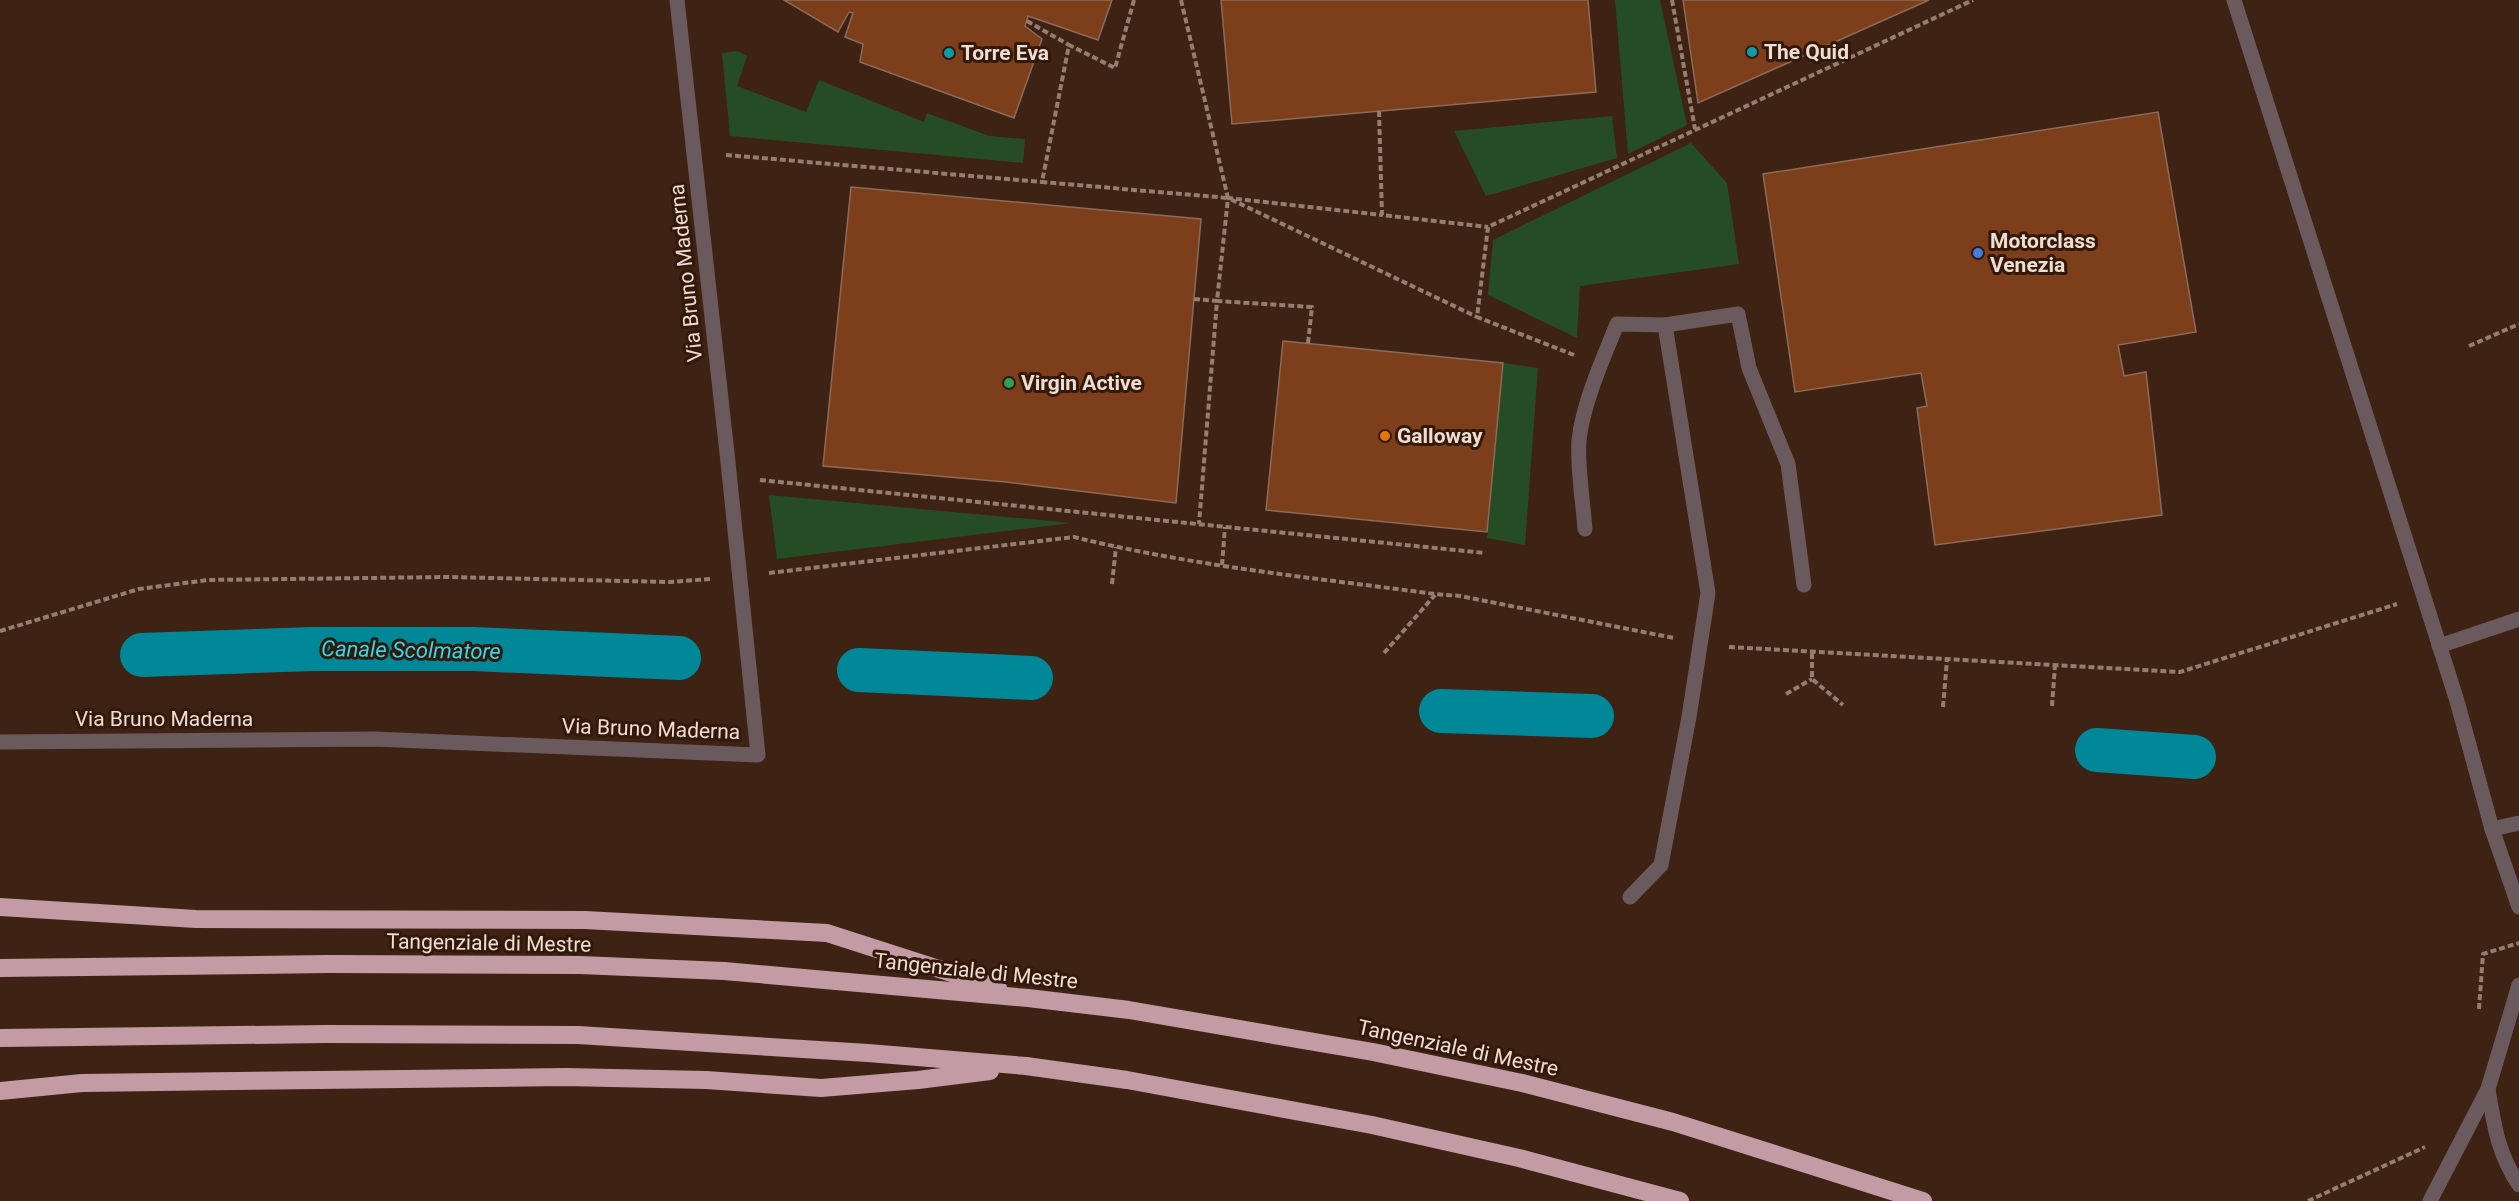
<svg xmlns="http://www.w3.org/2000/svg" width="2519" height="1201" viewBox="0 0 2519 1201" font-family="Roboto,sans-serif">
<rect width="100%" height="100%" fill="#3e2214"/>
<g fill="#254c24">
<path d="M1615,0H1660L1687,125L1628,154Z"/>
<path d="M738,51L747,56L737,86L806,112L819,80L924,122L927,113L989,136L1025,139L1023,163L730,136L722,53Z"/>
<path d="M1612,116L1617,158L1486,196L1454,131Z"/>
<path d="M1691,143L1727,183L1739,264L1580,286L1577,338L1488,295L1493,240Z"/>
<path d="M1503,363L1538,368L1525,545L1487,538Z"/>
<path d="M769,495L1072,523L777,559Z"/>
</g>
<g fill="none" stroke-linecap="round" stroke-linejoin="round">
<g stroke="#008798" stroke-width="44">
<path d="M142,655L314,649H473L679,658"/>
<path d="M859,670L1031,678"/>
<path d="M1441,711L1592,716"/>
<path d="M2097,750L2194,757"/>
</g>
</g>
<g fill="#7d3f1b" stroke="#8b6b5a" stroke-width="1.5">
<path d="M784,0H1112L1098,40L1028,16L1025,26L1042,39L1014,118L860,62L863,44L845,37L853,13L849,12L838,32Z"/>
<path d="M1221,0H1588L1596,92L1232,124Z"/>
<path d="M1683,0H1929L1698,103Z"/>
<path d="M2158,112L2196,332L2118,345L2124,376L2146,372L2162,515L1935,545L1917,408L1927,406L1921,373L1795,392L1763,174Z"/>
<path d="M851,187L1201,219L1176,503L1006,482L823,466Z"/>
<path d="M1283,341L1503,363L1487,532L1266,510Z"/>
</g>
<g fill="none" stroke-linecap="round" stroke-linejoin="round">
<g stroke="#957d71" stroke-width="4" stroke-dasharray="6 3" stroke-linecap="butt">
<path d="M1134,0L1115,68L1069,45L1042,182L1228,198"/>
<path d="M1181,0L1228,198L1477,317"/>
<path d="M1672,0L1695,129"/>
<path d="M1027,21L1069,45"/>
<path d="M1379,111L1382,215L1488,227"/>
<path d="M726,155L1042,182"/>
<path d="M1194,299L1217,301L1199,524"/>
<path d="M1308,343L1312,307L1217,301L1228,198L1382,215"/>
<path d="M2469,346L2519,324"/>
<path d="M1574,355L1477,317L1488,227L1973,0"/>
<path d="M760,480L1485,553"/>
<path d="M1222,565L1225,527"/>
<path d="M769,573L1074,537C1192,566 1315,578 1435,594L1460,596L1674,638"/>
<path d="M1112,584L1116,547"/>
<path d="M0,631L139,589L208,580L447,577L670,582L710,579"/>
<path d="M1729,647L2180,672L2397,604"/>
<path d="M1384,653L1435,595"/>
<path d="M1812,653V679L1843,705"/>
<path d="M1786,694L1812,679"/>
<path d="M2052,706L2055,665"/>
<path d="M1943,707L1947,660"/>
<path d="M2479,1009L2483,954L2519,943"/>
<path d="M2308,1201L2425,1147"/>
</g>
<g stroke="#6a5a5e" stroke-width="15">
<path d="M1665,325L1738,314L1749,368L1788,464L1804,585"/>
<path d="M1585,529C1583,502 1577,466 1579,440C1583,403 1603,359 1617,324L1665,325L1708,593L1689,717L1661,865L1630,897"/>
<path d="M2439,646L2519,619"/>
<path d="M2492,829L2519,823"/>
</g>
<g stroke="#6a5a5e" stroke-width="15">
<path d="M2234,0L2457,701L2492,829L2519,907"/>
<path d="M0,742L375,739L758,755L728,462L677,0"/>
<path d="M2488,1089C2494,1125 2498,1154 2519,1185"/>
<path d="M2430,1201L2488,1089L2519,985"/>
</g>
<g stroke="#c39ba5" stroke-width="18">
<path d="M0,907L196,919L585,920L827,933L998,988"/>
<path d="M0,968L328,964L580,965L724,971L1028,998L1129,1010L1373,1052L1522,1083L1673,1122L1923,1201"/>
<path d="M0,1038L326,1034L578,1035L868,1053L1026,1066L1127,1080L1372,1125L1519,1158L1680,1201"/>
<path d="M0,1091L82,1083L566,1077L706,1080L821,1088L918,1080L990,1071"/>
</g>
</g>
<g fill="#0f9aa8" stroke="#33190a" stroke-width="2">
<circle cx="1752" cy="52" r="6"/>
<circle cx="949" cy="53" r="6"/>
</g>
<circle fill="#3f7fe0" stroke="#33190a" stroke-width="2" cx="1978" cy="253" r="6"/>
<circle fill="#2e9e5b" stroke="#33190a" stroke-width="2" cx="1009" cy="383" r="6"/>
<circle fill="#e8710a" stroke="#33190a" stroke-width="2" cx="1385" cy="436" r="6"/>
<g text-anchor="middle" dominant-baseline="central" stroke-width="6" stroke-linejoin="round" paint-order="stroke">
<g font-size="21" font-weight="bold" fill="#efdcd2" stroke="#33190a" text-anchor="start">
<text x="1764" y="52">The Quid</text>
<text x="961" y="53">Torre Eva</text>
<text x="1990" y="241">Motorclass<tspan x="1990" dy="24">Venezia</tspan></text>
<text x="1021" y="383">Virgin Active</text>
<text x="1397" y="436">Galloway</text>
</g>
<g font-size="21" fill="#efdcd2" stroke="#33190a">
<text transform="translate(686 273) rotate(-96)">Via Bruno Maderna</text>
<text x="164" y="719">Via Bruno Maderna</text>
<text transform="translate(651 729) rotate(2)">Via Bruno Maderna</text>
<text transform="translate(489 943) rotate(1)">Tangenziale di Mestre</text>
<text transform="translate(976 971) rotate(6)">Tangenziale di Mestre</text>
<text transform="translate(1458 1048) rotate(12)">Tangenziale di Mestre</text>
</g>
<g font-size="22" font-style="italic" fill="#34d5ed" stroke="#33190a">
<text transform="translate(411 650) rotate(1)">Canale Scolmatore</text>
</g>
</g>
</svg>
